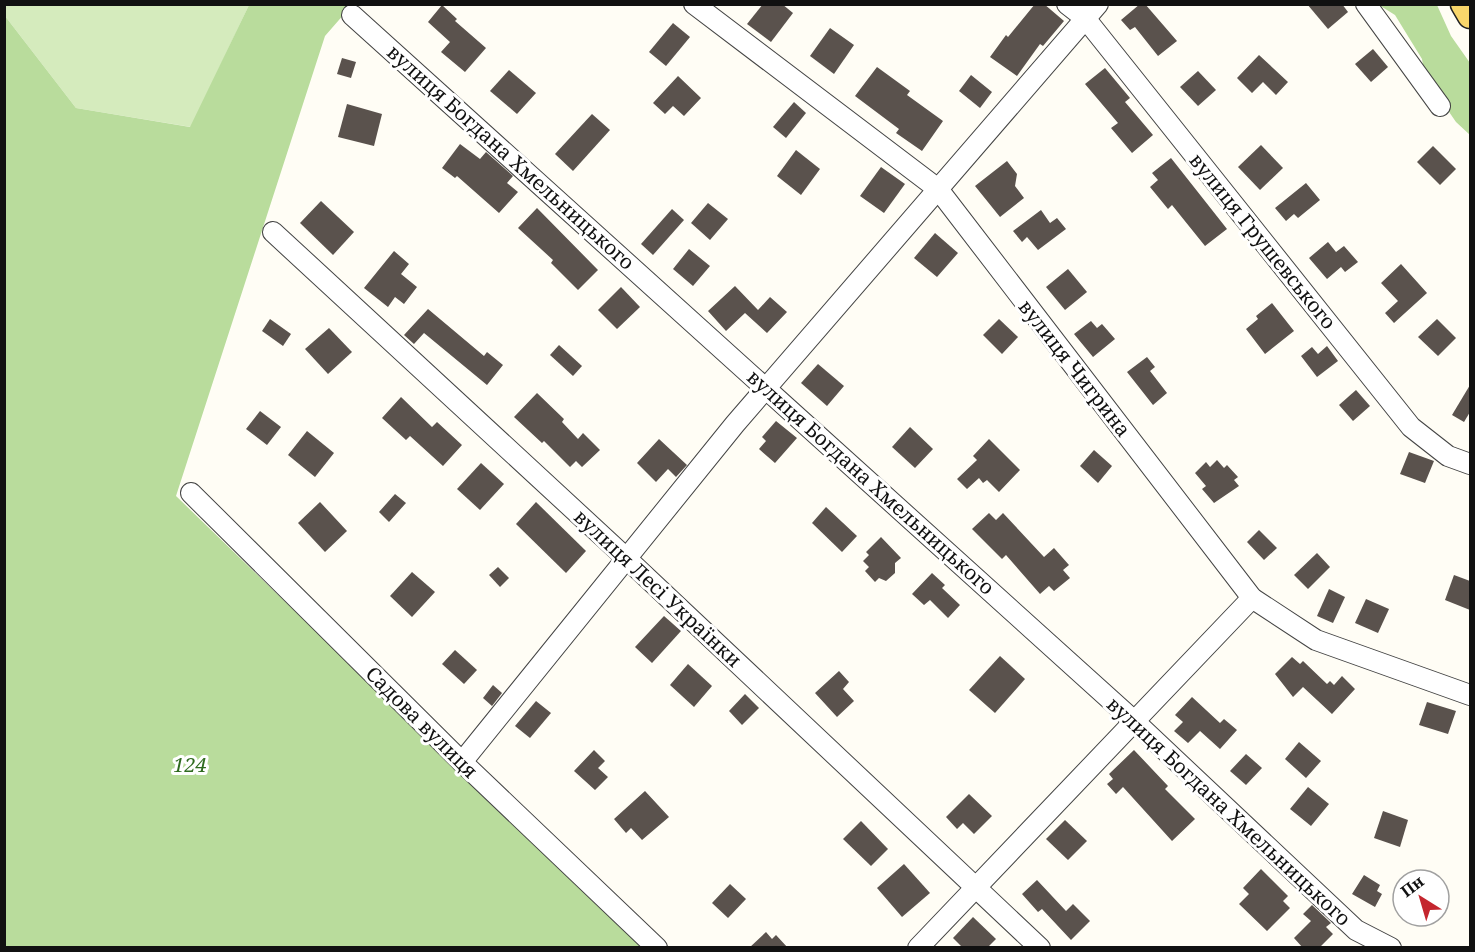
<svg xmlns="http://www.w3.org/2000/svg" width="1475" height="952" viewBox="0 0 1475 952" font-family="'Noto Serif',serif">
<rect width="100%" height="100%" fill="#fffdf5"/>
<path fill="#d5ebbd" d="M5,4L249,5L191,127L76,108L5,16Z"/>
<g fill="#b9dc9c">
<path d="M249,5H352L325,36L176,496L642,947H5V16L76,108L190,127Z"/>
<path d="M1379,5H1437L1451,36L1470,63V135L1456,122L1425,77L1422,59L1395,15Z"/>
</g>
<g fill="#5a524d">
<path d="M763,4H782L793,13L771,42L747,24Z"/>
<path d="M1035,4H1044L1064,21L1043,46L1040,44L1017,76L990,57L1006,35L1008,37Z"/>
<path d="M1140,4H1145L1177,41L1158,56L1135,27L1130,30L1121,20Z"/>
<path d="M1307,4H1342L1348,12L1328,29Z"/>
<path d="M442,5L457,19L455,21L486,48L465,72L441,52L450,42L428,22Z"/>
<path d="M673,23L690,37L666,66L649,52Z"/>
<path d="M830,28L854,45L834,74L810,56Z"/>
<path d="M1373,49L1388,67L1371,82L1355,64Z"/>
<path d="M1259,55L1288,82L1276,95L1263,82L1252,93L1237,78Z"/>
<path d="M342,58L356,62L351,78L337,74Z"/>
<path d="M877,67L910,91L907,95L943,121L922,151L896,133L899,129L855,96Z"/>
<path d="M1105,68L1130,98L1125,102L1153,135L1132,153L1111,128L1118,123L1085,84Z"/>
<path d="M509,70L536,93L517,114L490,91Z"/>
<path d="M1198,71L1216,90L1198,106L1180,87Z"/>
<path d="M971,75L992,92L980,108L959,91Z"/>
<path d="M678,76L701,98L684,116L673,106L665,114L653,103Z"/>
<path d="M794,102L806,113L786,138L773,127Z"/>
<path d="M347,104L382,114L374,146L338,137Z"/>
<path d="M592,114L610,130L573,171L555,154Z"/>
<path d="M460,144L480,159L486,152L513,176L507,183L518,192L499,213L457,176L455,178L442,168Z"/>
<path d="M1261,145L1283,168L1260,190L1238,167Z"/>
<path d="M1433,146L1456,169L1440,185L1417,162Z"/>
<path d="M796,150L820,169L801,195L777,176Z"/>
<path d="M1171,158L1227,229L1205,246L1172,205L1168,209L1150,187L1158,180L1152,173Z"/>
<path d="M1007,161L1017,174L1015,186L1024,198L1000,217L975,186Z"/>
<path d="M881,167L905,184L884,213L860,196Z"/>
<path d="M1306,183L1320,200L1298,218L1294,214L1286,221L1275,208Z"/>
<path d="M321,201L354,232L333,255L300,223Z"/>
<path d="M708,203L728,219L710,240L691,223Z"/>
<path d="M537,208L598,270L578,290L551,263L553,260L518,228Z"/>
<path d="M672,209L684,220L653,255L641,244Z"/>
<path d="M1041,210L1050,223L1057,218L1066,229L1038,250L1027,237L1022,242L1013,231Z"/>
<path d="M935,233L958,253L937,277L914,258Z"/>
<path d="M1328,242L1336,252L1344,246L1358,262L1345,272L1341,267L1327,279L1309,258Z"/>
<path d="M689,249L710,266L693,286L673,269Z"/>
<path d="M394,251L409,264L401,274L417,287L404,304L395,297L388,307L364,288Z"/>
<path d="M1401,264L1427,293L1394,323L1385,313L1398,301L1381,283Z"/>
<path d="M1068,269L1087,292L1065,310L1046,287Z"/>
<path d="M735,286L758,310L770,297L787,312L767,333L745,313L726,331L708,311Z"/>
<path d="M621,287L640,307L617,329L598,310Z"/>
<path d="M1272,303L1294,331L1265,354L1246,329L1258,319L1256,316Z"/>
<path d="M428,309L484,356L487,352L503,365L487,385L424,333L414,344L404,335Z"/>
<path d="M270,319L291,334L283,346L262,331Z"/>
<path d="M999,319L1018,337L1002,354L983,335Z"/>
<path d="M1437,319L1456,338L1438,356L1418,337Z"/>
<path d="M1091,321L1097,328L1102,324L1115,339L1093,357L1074,334Z"/>
<path d="M329,328L352,352L328,374L305,349Z"/>
<path d="M559,345L582,366L573,376L550,355Z"/>
<path d="M1327,346L1338,361L1317,377L1301,356L1312,347L1318,354Z"/>
<path d="M1147,357L1155,367L1150,371L1167,393L1153,405L1127,372Z"/>
<path d="M818,364L844,386L827,406L801,383Z"/>
<path d="M1470,385V412L1464,422L1452,415Z"/>
<path d="M1356,390L1370,406L1353,421L1339,405Z"/>
<path d="M537,393L564,419L562,422L578,439L583,433L600,450L582,467L576,461L570,467L544,441L542,443L514,417Z"/>
<path d="M401,397L432,427L437,422L462,445L443,466L410,436L406,440L382,418Z"/>
<path d="M260,411L281,427L267,445L246,429Z"/>
<path d="M776,421L797,438L775,463L759,449L766,441L762,437Z"/>
<path d="M910,427L933,449L915,468L892,447Z"/>
<path d="M307,431L334,453L315,477L288,455Z"/>
<path d="M659,439L687,465L676,477L668,469L656,482L637,463Z"/>
<path d="M989,439L1020,470L999,492L987,480L983,483L979,478L967,489L957,479L977,460L973,456Z"/>
<path d="M1094,450L1112,466L1098,483L1080,466Z"/>
<path d="M1409,452L1434,461L1425,483L1400,474Z"/>
<path d="M1217,460L1224,468L1227,465L1238,477L1234,480L1239,486L1214,503L1202,489L1206,486L1195,473L1206,462L1210,467Z"/>
<path d="M481,463L504,484L480,510L457,489Z"/>
<path d="M395,494L406,503L389,522L379,512Z"/>
<path d="M320,502L347,531L325,552L298,523Z"/>
<path d="M536,502L586,551L566,573L516,524Z"/>
<path d="M826,507L857,536L842,552L812,523Z"/>
<path d="M989,513L996,520L1003,513L1044,557L1054,548L1069,565L1063,570L1070,578L1054,591L1049,586L1040,594L1006,555L1002,559L972,529Z"/>
<path d="M1259,530L1277,548L1264,560L1247,542Z"/>
<path d="M881,537L901,558L895,563V573L886,581L879,578L875,582L865,571L869,567L863,561L869,555L866,552Z"/>
<path d="M1317,553L1330,567L1308,589L1294,575Z"/>
<path d="M498,567L509,578L500,587L489,575Z"/>
<path d="M412,572L435,592L412,617L390,596Z"/>
<path d="M932,573L945,585L942,588L960,605L948,618L930,600L924,605L912,594Z"/>
<path d="M1454,575L1470,581V610L1445,600Z"/>
<path d="M1329,589L1345,597L1333,623L1317,616Z"/>
<path d="M1366,599L1389,609L1378,633L1355,623Z"/>
<path d="M664,616L681,631L652,663L635,647Z"/>
<path d="M455,650L477,670L464,684L442,664Z"/>
<path d="M1000,656L1025,679L995,713L969,690Z"/>
<path d="M1292,657L1300,664L1303,661L1327,684L1330,681L1334,685L1342,676L1355,689L1332,714L1303,687L1293,697L1275,674Z"/>
<path d="M688,664L712,686L694,707L670,685Z"/>
<path d="M839,671L849,682L843,689L854,701L837,717L815,693Z"/>
<path d="M493,685L502,693L492,706L483,698Z"/>
<path d="M745,694L759,708L742,725L729,711Z"/>
<path d="M1192,697L1220,723L1224,719L1237,730L1220,749L1200,731L1188,743L1174,731L1183,722L1175,715Z"/>
<path d="M536,701L551,713L530,738L515,726Z"/>
<path d="M1427,702L1456,711L1448,734L1419,725Z"/>
<path d="M1299,742L1321,761L1306,778L1285,759Z"/>
<path d="M594,750L605,761L598,768L608,777L595,790L574,771Z"/>
<path d="M1134,750L1168,786L1165,789L1195,819L1172,841L1123,787L1116,794L1107,784L1113,779L1109,774Z"/>
<path d="M1246,754L1262,768L1246,785L1230,771Z"/>
<path d="M1308,787L1329,804L1311,826L1290,809Z"/>
<path d="M645,791L669,817L642,840L631,828L626,833L614,819Z"/>
<path d="M969,794L992,816L974,834L963,823L957,829L946,817Z"/>
<path d="M1383,811L1408,820L1400,847L1374,838Z"/>
<path d="M1065,820L1087,841L1068,860L1046,839Z"/>
<path d="M861,821L888,849L871,866L843,839Z"/>
<path d="M904,864L930,893L902,917L877,888Z"/>
<path d="M1261,869L1288,896L1283,901L1290,908L1267,931L1239,904L1249,894L1243,888Z"/>
<path d="M1364,875L1380,885L1377,891L1382,894L1375,907L1352,894Z"/>
<path d="M1037,880L1066,911L1073,904L1090,921L1071,940L1042,909L1038,912L1022,894Z"/>
<path d="M730,884L746,899L728,918L712,903Z"/>
<path d="M1312,905L1331,923L1326,927L1333,934L1319,948H1303L1294,938L1311,921L1303,914Z"/>
<path d="M973,917L996,939L987,948H963L953,938Z"/>
<path d="M766,932L772,939L776,935L788,948H749Z"/>
</g>
<g fill="none" stroke-linecap="round" stroke-linejoin="round">
<g stroke="#444" stroke-width="22">
<g id="minor">
<path d="M694,4L938,189L1252,598L1316,640L1470,695"/>
<path d="M1067,4L1085,18L1411,427L1448,456L1470,464"/>
<path d="M1366,4L1440,106"/>
<path d="M352,15L1134,721L1356,930L1391,948"/>
<path d="M273,232L625,557L1040,948"/>
<path d="M191,493L462,762L657,948"/>
<path d="M462,762L735,424L1098,4"/>
<path d="M918,948L1252,598"/>
</g>
</g>
<g stroke="#222" stroke-width="27">
<path id="major" d="M1463,4L1470,16"/>
</g>
<use href="#minor" stroke="#fff" stroke-width="20"/>
<use href="#major" stroke="#f9d66b" stroke-width="24"/>
</g>
<g text-anchor="middle" dominant-baseline="central" stroke-width="6" stroke-linejoin="round" paint-order="stroke">
<g font-size="20" fill="#111" stroke="#fff">
<text transform="translate(511 157) rotate(42)">вулиця Богдана Хмельницького</text>
<text transform="translate(1263 241) rotate(51)">вулиця Грушевського</text>
<text transform="translate(1075 368) rotate(52)">вулиця Чигрина</text>
<text transform="translate(871 482) rotate(42)">вулиця Богдана Хмельницького</text>
<text transform="translate(658 588) rotate(43)">вулиця Лесі Українки</text>
<text transform="translate(422 722) rotate(45)">Садова вулиця</text>
<text transform="translate(1229 811) rotate(43)">вулиця Богдана Хмельницького</text>
</g>
<g font-size="20" font-style="italic" fill="#2f6b1f" stroke="#fff">
<text x="190" y="764">124</text>
</g>
</g>
<rect width="1475" height="952" fill="none" stroke="#111111" stroke-width="12"/>
<g transform="translate(1421 898) rotate(323)"><circle r="28" fill="#ffffff" stroke="#a0a0a0" stroke-width="1.5"/>
<path d="M0-4.5L10 22L0 15L-10 22Z" fill="#c4262e"/>
<text y="-9" font-size="16" font-weight="bold" text-anchor="middle" fill="#111111">Пн</text>
</g>
</svg>
